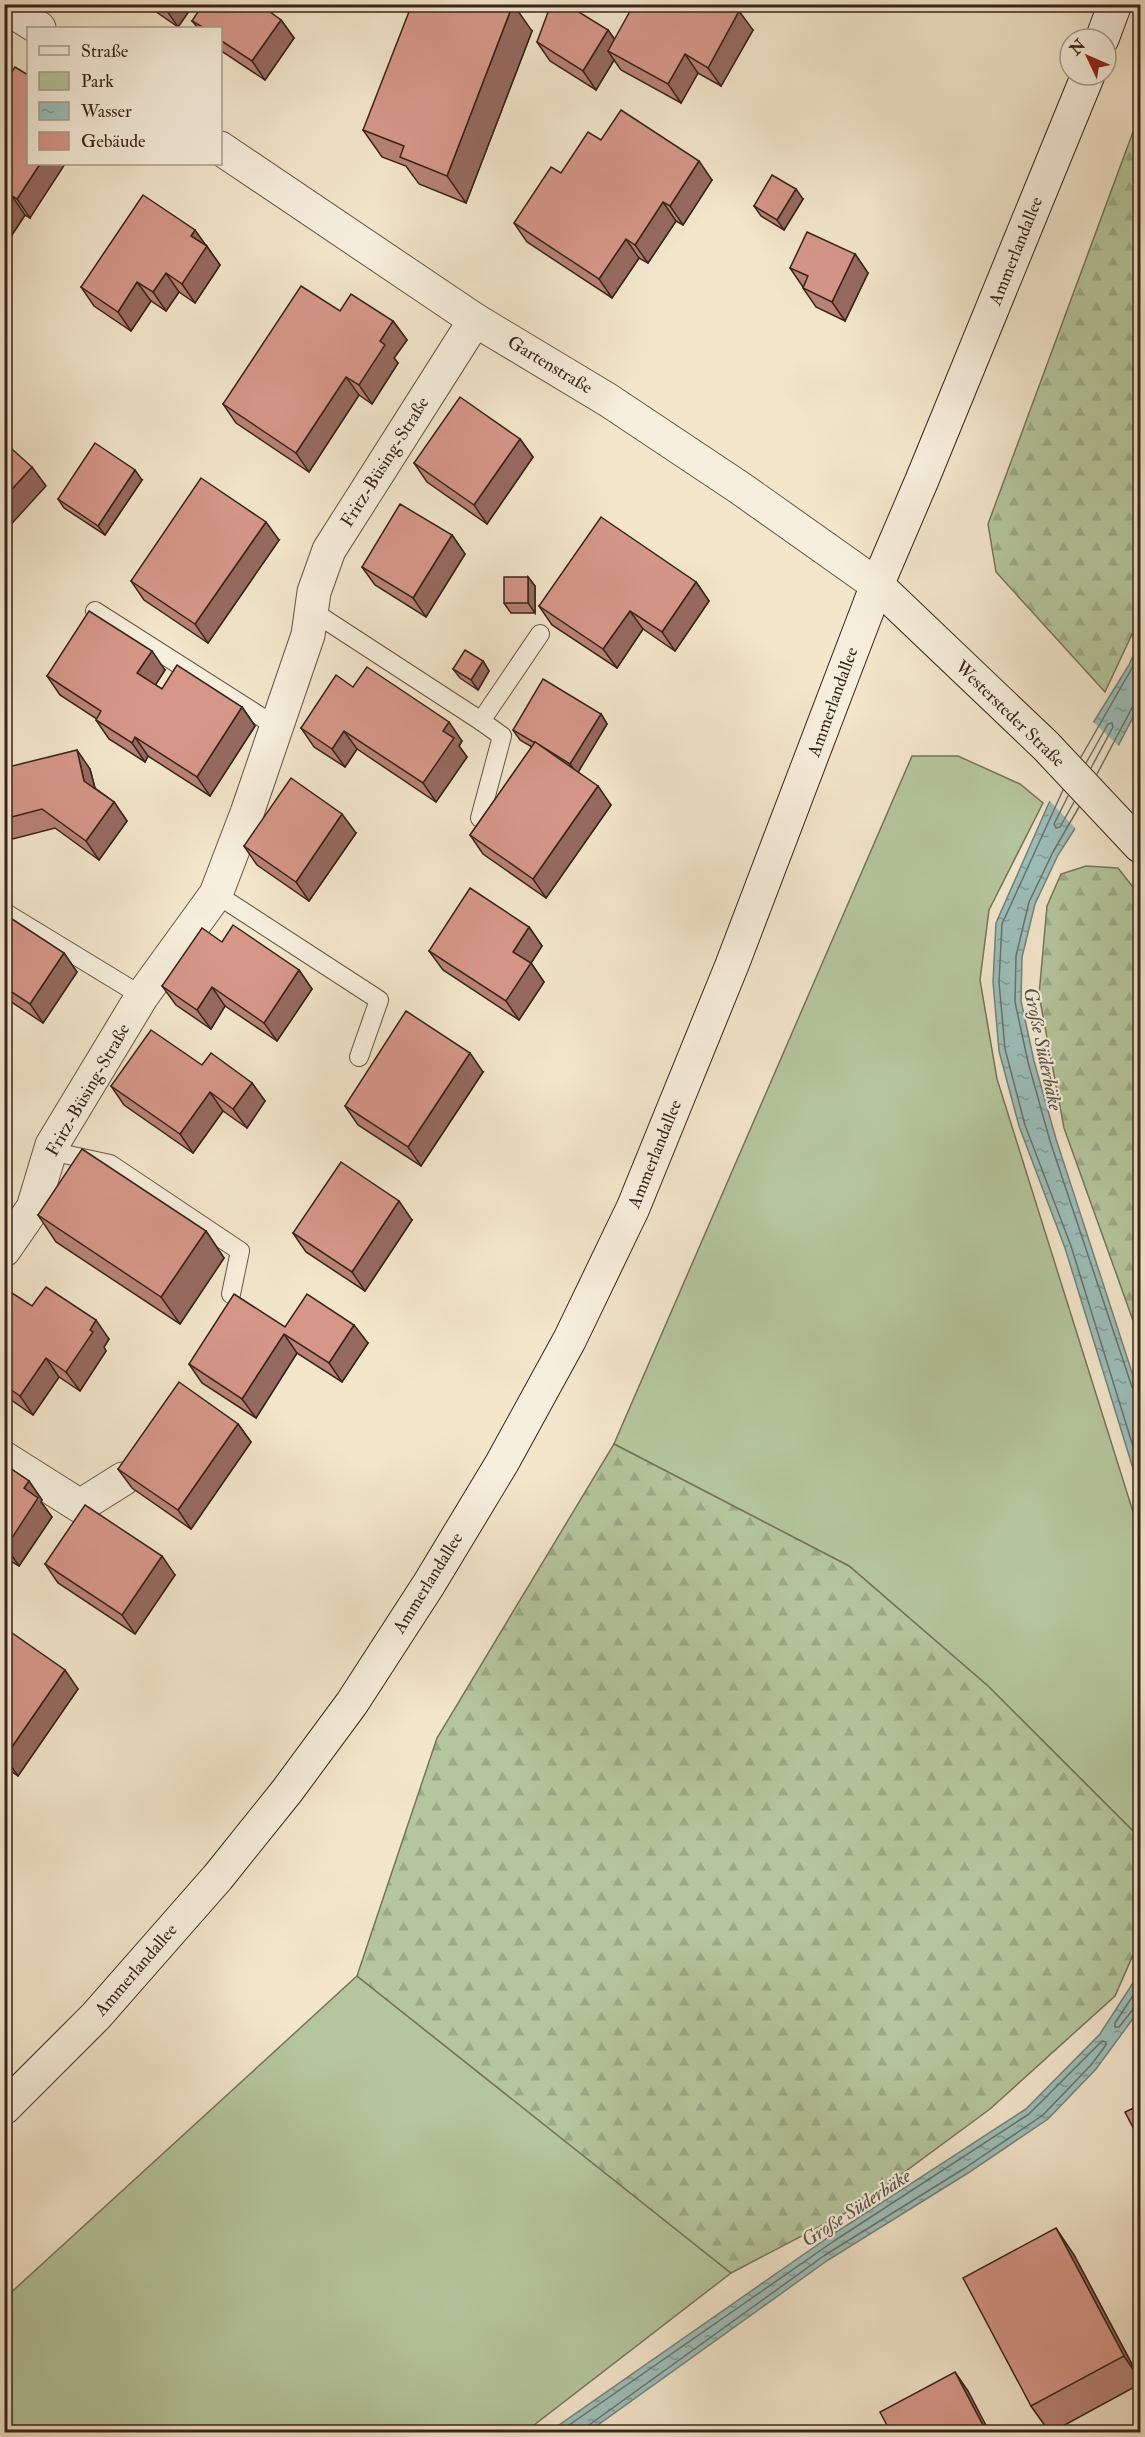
<svg xmlns="http://www.w3.org/2000/svg" width="1145" height="2437" viewBox="0 0 1145 2437" font-family="'IM FELL Double Pica',serif">
<defs>
<pattern id="forest-firs" width="22" height="20" patternUnits="userSpaceOnUse" patternTransform="scale(1.5)"><rect width="22" height="20" fill="#b5c69c"/><path d="M5 1l3.5 6h-7zM16 11l3.5 6h-7z" fill="#9caa86"/></pattern>
<pattern id="water-ripples" width="26" height="14" patternUnits="userSpaceOnUse" patternTransform="scale(1.5)"><rect width="26" height="14" fill="#9cbfbb"/><path d="M2 4q2-2 4 0t4 0M15 11q2-2 4 0t4 0" fill="none" stroke="#809b97"/></pattern>
</defs>
<rect width="100%" height="100%" fill="#f3e6cb"/>
<filter id="stains"><feTurbulence type="fractalNoise" baseFrequency=".00333" numOctaves="4"/><feColorMatrix values="0 0 0 0 .2 0 0 0 0 .09 0 0 0 0 .02 0 0 0 .5 -.17"/></filter>
<radialGradient id="worn" r=".72"><stop offset=".6" stop-color="#630" stop-opacity="0"/><stop offset="1" stop-color="#630" stop-opacity=".3"/></radialGradient>
<g fill="#b5c69c" stroke="#76745b" stroke-width="1.5">
<path d="M912,756H958L1020,784L1043,803L989,910L980,980L997,1079L1140,1534V1838L988,1686L849,1566L614,1444Z"/>
<path d="M357,1976L731,2273L525,2432H5V2298Z"/>
</g>
<g fill="url(#forest-firs)" stroke="#76745b" stroke-width="1.5">
<path d="M1140,113V617L1105,692L996,572L988,524Z"/>
<path d="M1086,866L1118,868L1140,896V1340L1064,1128L1039,995L1047,906L1061,874Z"/>
<path d="M614,1444L849,1566L988,1686L1140,1838V1939L1115,1996L990,2109L857,2207L731,2273L357,1976L437,1738Z"/>
</g>
<g fill="url(#water-ripples)" stroke="#74817b" stroke-width="1.5">
<path d="M1140,640V704L1074,830L1058,855L1035,904L1022,957L1021,1001L1034,1061L1056,1139L1140,1397V1491L1065,1248L1019,1126L999,1051L993,982L996,923L1048,805L1093,723L1129,665Z"/>
<path d="M1140,1972V2009L1096,2069L1048,2119L968,2173L828,2260L588,2432H549L830,2236L1026,2109L1100,2034Z"/>
</g>
<path fill="#f3e6cb" d="M1091,720L1121,748L1077,830L1048,799Z"/>
<g fill="none" stroke-linecap="round" stroke-linejoin="round">
<g stroke="#6a716a" stroke-width="1.5">
<path d="M1081,757L1140,654"/>
<path d="M1086,763L1108,724L1112,723L1113,727L1091,768"/>
<path d="M1097,774L1133,706L1140,703"/>
<path d="M1063,790L1002,924L999,982L1005,1049L1025,1125L1071,1246L1140,1469"/>
<path d="M1068,796L1054,824L1056,828L1060,827L1074,802"/>
<path d="M1079,807L1053,852L1029,902L1016,956L1015,1002L1028,1062L1050,1141L1132,1387L1135,1391L1140,1392"/>
<path d="M1140,1985L1115,2023V2027H1119L1134,2008L1140,2006"/>
<path d="M559,2432L834,2241L1029,2114L1102,2041L1106,2042V2045L1091,2065L1043,2115L965,2168L825,2255L589,2425L586,2432"/>
</g>
<g stroke="#675446" stroke-width="20">
<g id="lane">
<path d="M95,611L277,727"/>
<path d="M312,611L481,721L540,634"/>
<path d="M480,818L502,736L481,721"/>
<path d="M216,894L379,1000L359,1057"/>
<path d="M4,912L142,996"/>
<path d="M50,1151L110,1164L240,1251L231,1294"/>
</g>
</g>
<g stroke="#675446" stroke-width="35">
<g id="street">
<path d="M4,6L39,28"/>
<path d="M220,148L475,320L608,400L740,488L877,585"/>
<path d="M4,1250L33,1208L52,1145L142,996L216,894L247,813L308,635L314,592L329,550L475,320"/>
<path d="M4,1458L80,1506L123,1479"/>
</g>
</g>
<g stroke="#38231a" stroke-width="35">
<g id="secondary">
<path d="M1102,39L1115,4"/>
<path d="M877,585L1046,746L1140,846"/>
<path d="M4,2108L96,2016L218,1877L287,1791L352,1703L429,1584L502,1463L570,1339L633,1208L732,965L877,585L922,480L1088,75"/>
</g>
</g>
<use href="#lane" stroke="#f7efdd" stroke-width="18"/>
<use href="#street" stroke="#f7efdd" stroke-width="33"/>
<use href="#secondary" stroke="#f7efdd" stroke-width="33"/>
</g>
<g fill="#b88276" stroke="#38231a" stroke-width="1.5">
<path d="M145,4H194L178,27Z"/>
<path d="M281,20L294,38L265,80L220,50V28H198L192,21Z"/>
<path d="M608,30L615,40L753,30L721,86L698,73L681,103L621,70L614,60L596,90L550,61L537,42Z"/>
<path d="M532,31L466,203L419,184L406,166L382,157L363,130Z"/>
<path d="M4,83L30,218L25,215L4,247Z"/>
<path d="M601,140L712,180L683,225L676,221L648,263L639,258L612,298L527,242L514,223L561,173Z"/>
<path d="M803,199L784,230L761,216L754,206Z"/>
<path d="M206,245L220,265L195,303L179,292L166,311L151,301L131,331L94,306L81,287Z"/>
<path d="M855,254L868,273L845,321L816,307L803,288V287L790,268Z"/>
<path d="M340,311L393,321L407,340L394,358L398,363L372,404L359,395L309,472L236,423L223,404Z"/>
<path d="M520,439L533,457L487,524L427,482L414,463Z"/>
<path d="M142,480L105,535L64,508L58,499Z"/>
<path d="M452,535L465,554L426,617L375,585L362,567Z"/>
<path d="M279,540L208,643L144,600L131,581Z"/>
<path d="M528,577L535,586V613H511L504,603Z"/>
<path d="M696,582L709,601L675,651L643,629L617,668L552,625L539,606Z"/>
<path d="M483,661L489,671L478,690L460,678L453,669Z"/>
<path d="M165,670L155,685L162,689L242,707L255,726L210,796L148,756L145,762L109,739L96,720L97,719L60,695L47,676Z"/>
<path d="M353,687L462,741L459,746L467,757L436,802L357,749L345,767L314,747L301,728Z"/>
<path d="M601,714L607,724L578,772L611,805L546,898L483,854L470,835L532,747L520,740L513,730Z"/>
<path d="M4,768L90,769L95,788L114,802L127,821L99,860L55,828L9,840L4,833Z"/>
<path d="M356,833L309,901L257,865L244,846Z"/>
<path d="M4,924L64,953L77,972L43,1023L4,997Z"/>
<path d="M529,927L542,946L531,963L544,982L519,1020L443,970L429,951Z"/>
<path d="M222,942L299,970L312,989L277,1041L225,1006L211,1029L176,1005L162,986Z"/>
<path d="M202,1065L252,1083L265,1101L247,1128L223,1111L193,1153L124,1105L111,1086Z"/>
<path d="M483,1072L421,1166L358,1125L345,1106Z"/>
<path d="M38,1215L206,1231L224,1258L180,1324L56,1242Z"/>
<path d="M412,1220L365,1291L306,1252L293,1233Z"/>
<path d="M4,1298L32,1306L109,1339L104,1347L106,1351L80,1391L59,1377L33,1415L4,1395Z"/>
<path d="M285,1327L368,1343L342,1382L297,1353L256,1418L202,1383L189,1364Z"/>
<path d="M238,1424L251,1442L191,1529L132,1488L118,1469Z"/>
<path d="M4,1464L29,1481L42,1500L41,1502L52,1517L19,1566L4,1557Z"/>
<path d="M45,1564L175,1575L135,1634L58,1583Z"/>
<path d="M4,1629L78,1689L18,1776L4,1766Z"/>
<path d="M1074,2255L1140,2379V2384L1050,2433L1031,2406Z"/>
</g>
<g fill="#966a60" stroke="#38231a" stroke-width="1.5">
<path d="M168,4H194L178,27L165,8Z"/>
<path d="M513,4L532,31L466,203L447,176Z"/>
<path d="M739,11L753,30L721,86L708,68Z"/>
<path d="M281,20L294,38L265,80L252,61Z"/>
<path d="M608,30L621,49L608,51L614,60L596,90L583,71Z"/>
<path d="M685,54L698,73L681,103L668,84Z"/>
<path d="M699,161L712,180L683,225L670,206Z"/>
<path d="M40,164H65L30,218L17,199Z"/>
<path d="M796,189L803,199L784,230L777,220Z"/>
<path d="M12,196L25,215L4,247V208Z"/>
<path d="M663,202L676,221L648,263L635,245Z"/>
<path d="M195,230L220,265L195,303L182,284L191,236Z"/>
<path d="M626,239L639,258L612,298L599,279Z"/>
<path d="M855,254L868,273L845,321L832,302Z"/>
<path d="M166,273L179,292L166,311L153,292Z"/>
<path d="M137,282L151,301L131,331L118,312Z"/>
<path d="M393,321L407,340L394,358L398,363L372,404L359,385L380,341Z"/>
<path d="M346,377L359,395L309,472L296,453Z"/>
<path d="M520,439L533,457L487,524L474,505Z"/>
<path d="M32,467L46,486L4,532V498Z"/>
<path d="M135,470L142,480L105,535L98,526Z"/>
<path d="M266,522L279,540L208,643L195,624Z"/>
<path d="M452,535L465,554L426,617L413,598Z"/>
<path d="M528,577L535,586V613L528,603Z"/>
<path d="M696,582L709,601L675,651L662,632Z"/>
<path d="M630,611L643,629L617,668L603,649Z"/>
<path d="M152,651L165,670L151,692L137,673Z"/>
<path d="M483,661L489,671L478,690L471,680Z"/>
<path d="M242,707L255,726L210,796L197,777Z"/>
<path d="M601,714L607,724L577,774L570,764Z"/>
<path d="M449,722L462,741L459,746L467,757L436,802L423,783L443,731Z"/>
<path d="M344,731L357,749L345,767L332,749Z"/>
<path d="M135,737L148,756L145,762L132,743Z"/>
<path d="M77,750L90,769L98,800L84,781Z"/>
<path d="M598,786L611,805L546,898L533,879Z"/>
<path d="M114,802L127,821L99,860L86,841Z"/>
<path d="M342,814L356,833L309,901L296,882Z"/>
<path d="M529,927L542,946L531,963L544,982L519,1020L506,1001L513,952Z"/>
<path d="M64,953L77,972L43,1023L30,1004Z"/>
<path d="M299,970L312,989L277,1041L264,1023Z"/>
<path d="M212,987L225,1006L211,1029L197,1010Z"/>
<path d="M470,1053L483,1072L421,1166L408,1147Z"/>
<path d="M252,1083L265,1101L247,1128L233,1109Z"/>
<path d="M210,1092L223,1111L193,1153L180,1134Z"/>
<path d="M399,1201L412,1220L365,1291L352,1272Z"/>
<path d="M206,1231L224,1258L180,1324L161,1297Z"/>
<path d="M96,1320L109,1339L104,1347L106,1351L80,1391L66,1372L90,1330Z"/>
<path d="M354,1325L368,1343L342,1382L329,1363Z"/>
<path d="M284,1334L297,1353L256,1418L242,1399Z"/>
<path d="M46,1358L59,1377L33,1415L20,1396Z"/>
<path d="M238,1424L251,1442L191,1529L178,1510Z"/>
<path d="M29,1481L42,1500L41,1502L52,1517L19,1566L6,1547L24,1488Z"/>
<path d="M162,1556L175,1575L135,1634L122,1615Z"/>
<path d="M65,1670L78,1689L18,1776L5,1757Z"/>
<path d="M1056,2228L1074,2255L1140,2380L1124,2356Z"/>
<path d="M955,2372L968,2391L990,2433H987Z"/>
</g>
<g fill="#d69789" stroke="#38231a" stroke-width="1.5">
<path d="M160,4H168L165,8Z"/>
<path d="M203,4H259L281,20L252,61L220,40V28H204L192,21Z"/>
<path d="M412,4H513L447,176L400,157L404,146L363,130Z"/>
<path d="M551,4H566L608,30L583,71L537,42Z"/>
<path d="M634,4H728L739,11L708,68L685,54L668,84L608,51Z"/>
<path d="M15,67L28,75V164H40L17,199L12,196L4,208V83Z"/>
<path d="M621,110L699,161L670,206L663,202L635,245L626,239L599,279L514,223L551,167L561,173L588,132L601,140Z"/>
<path d="M772,175L796,189L777,220L754,206Z"/>
<path d="M143,195L195,230L191,236L207,246L182,284L166,273L153,292L137,282L118,312L81,287Z"/>
<path d="M807,232L855,254L832,302L803,288L808,276L790,268Z"/>
<path d="M301,286L340,311L351,294L393,321L380,341L385,345L359,385L346,377L296,453L223,404Z"/>
<path d="M460,397L520,439L474,505L414,463Z"/>
<path d="M4,442L32,467L4,498Z"/>
<path d="M95,443L135,470L98,526L58,499Z"/>
<path d="M201,478L266,522L195,624L131,581Z"/>
<path d="M400,504L452,535L413,598L362,567Z"/>
<path d="M601,517L696,582L662,632L630,611L603,649L539,606Z"/>
<rect x="504" y="577" width="24" height="26"/>
<path d="M89,611L152,651L137,673L162,689L177,665L242,707L197,777L135,737L132,743L96,720L101,711L47,676Z"/>
<path d="M465,650L483,661L471,680L453,669Z"/>
<path d="M367,667L449,722L443,731L454,738L423,783L344,731L332,749L301,728L336,675L353,687Z"/>
<path d="M543,679L601,714L570,764L535,742V743L513,730Z"/>
<path d="M535,742L598,786L533,879L470,835Z"/>
<path d="M77,750L84,781L114,802L86,841L42,809L4,819V768Z"/>
<path d="M291,778L342,814L296,882L244,846Z"/>
<path d="M470,888L529,927L513,952L531,963L506,1001L429,951Z"/>
<path d="M9,917L64,953L30,1004L4,987V924Z"/>
<path d="M233,925L299,970L264,1023L212,987L197,1010L162,986L202,928L222,942Z"/>
<path d="M406,1011L470,1053L408,1147L345,1106Z"/>
<path d="M151,1030L202,1065L211,1053L252,1083L233,1109L210,1092L180,1134L111,1086Z"/>
<path d="M82,1149L206,1231L161,1297L38,1215Z"/>
<path d="M341,1162L399,1201L352,1272L293,1233Z"/>
<path d="M46,1287L96,1320L90,1330L93,1332L66,1372L46,1358L20,1396L4,1385V1298L9,1291L32,1306Z"/>
<path d="M234,1294L285,1327L307,1294L354,1325L329,1363L284,1334L242,1399L189,1364Z"/>
<path d="M179,1382L238,1424L178,1510L118,1469Z"/>
<path d="M4,1464L29,1481L24,1488L38,1498L6,1547H4Z"/>
<path d="M85,1505L162,1556L122,1615L45,1564Z"/>
<path d="M5,1628L65,1670L5,1757L4,1629Z"/>
<path d="M1140,2105V2141L1125,2112Z"/>
<path d="M1056,2228L1124,2356L1031,2406L963,2278Z"/>
<path d="M955,2372L987,2433H891L880,2412Z"/>
</g>
<g text-anchor="middle" dominant-baseline="central" stroke-width="4.5" stroke-linejoin="round" paint-order="stroke">
<g font-size="18" fill="#38231a" stroke="#f7efdd">
<text transform="translate(1016 251) rotate(-68)">Ammerlandallee</text>
<text transform="translate(550 365) rotate(31)">Gartenstraße</text>
<text transform="translate(385 462) rotate(-58)">Fritz-Büsing-Straße</text>
<text transform="translate(833 702) rotate(-70)">Ammerlandallee</text>
<text transform="translate(1010 714) rotate(44)">Westersteder Straße</text>
<text transform="translate(88 1090) rotate(-60)">Fritz-Büsing-Straße</text>
<text transform="translate(655 1154) rotate(-68)">Ammerlandallee</text>
<text transform="translate(428 1583) rotate(-58)">Ammerlandallee</text>
<text transform="translate(136 1970) rotate(-49)">Ammerlandallee</text>
</g>
<g font-size="20" font-style="italic" fill="#56524a" stroke="#f7efdd">
<text transform="translate(1043 1049) rotate(78)">Große Süderbäke</text>
<text transform="translate(856 2208) rotate(-33)">Große Süderbäke</text>
</g>
</g>
<rect width="1145" height="2437" fill="none" stroke="#f3e6cb" stroke-width="24"/>
<rect x="6" y="6" width="1133" height="2425" fill="none" stroke="#38231a" stroke-width="3"/>
<rect x="12" y="12" width="1121" height="2413" fill="none" stroke="#38231a" stroke-width="1.5"/>
<rect x="27" y="27" width="195" height="138" fill="#f7efdd" stroke="#ab9d8f" stroke-width="1.5"/>
<rect x="39" y="46" width="30" height="9" fill="#f7efdd" stroke="#ab9d8f" stroke-width="1.5"/>
<text x="81" y="57" font-size="18" fill="#38231a">Straße</text>
<rect x="39" y="72" width="30" height="18" fill="#b5c69c" stroke="#ab9d8f" stroke-width="1.5"/>
<text x="81" y="87" font-size="18" fill="#38231a">Park</text>
<rect x="39" y="102" width="30" height="18" fill="url(#water-ripples)" stroke="#ab9d8f" stroke-width="1.5"/>
<text x="81" y="117" font-size="18" fill="#38231a">Wasser</text>
<rect x="39" y="132" width="30" height="18" fill="#d69789" stroke="#ab9d8f" stroke-width="1.5"/>
<text x="81" y="147" font-size="18" fill="#38231a">Gebäude</text>
<g transform="translate(1088 57) rotate(314)"><circle r="28" fill="#f7efdd" stroke="#ab9d8f" stroke-width="1.5"/>
<path d="M0-4.5L10 22L0 15L-10 22Z" fill="#8f2418"/>
<text y="-9" font-size="16" font-weight="bold" text-anchor="middle" fill="#38231a">N</text>
</g>
<rect width="100%" height="100%" filter="url(#stains)"/>
<rect width="100%" height="100%" fill="url(#worn)"/>
</svg>
